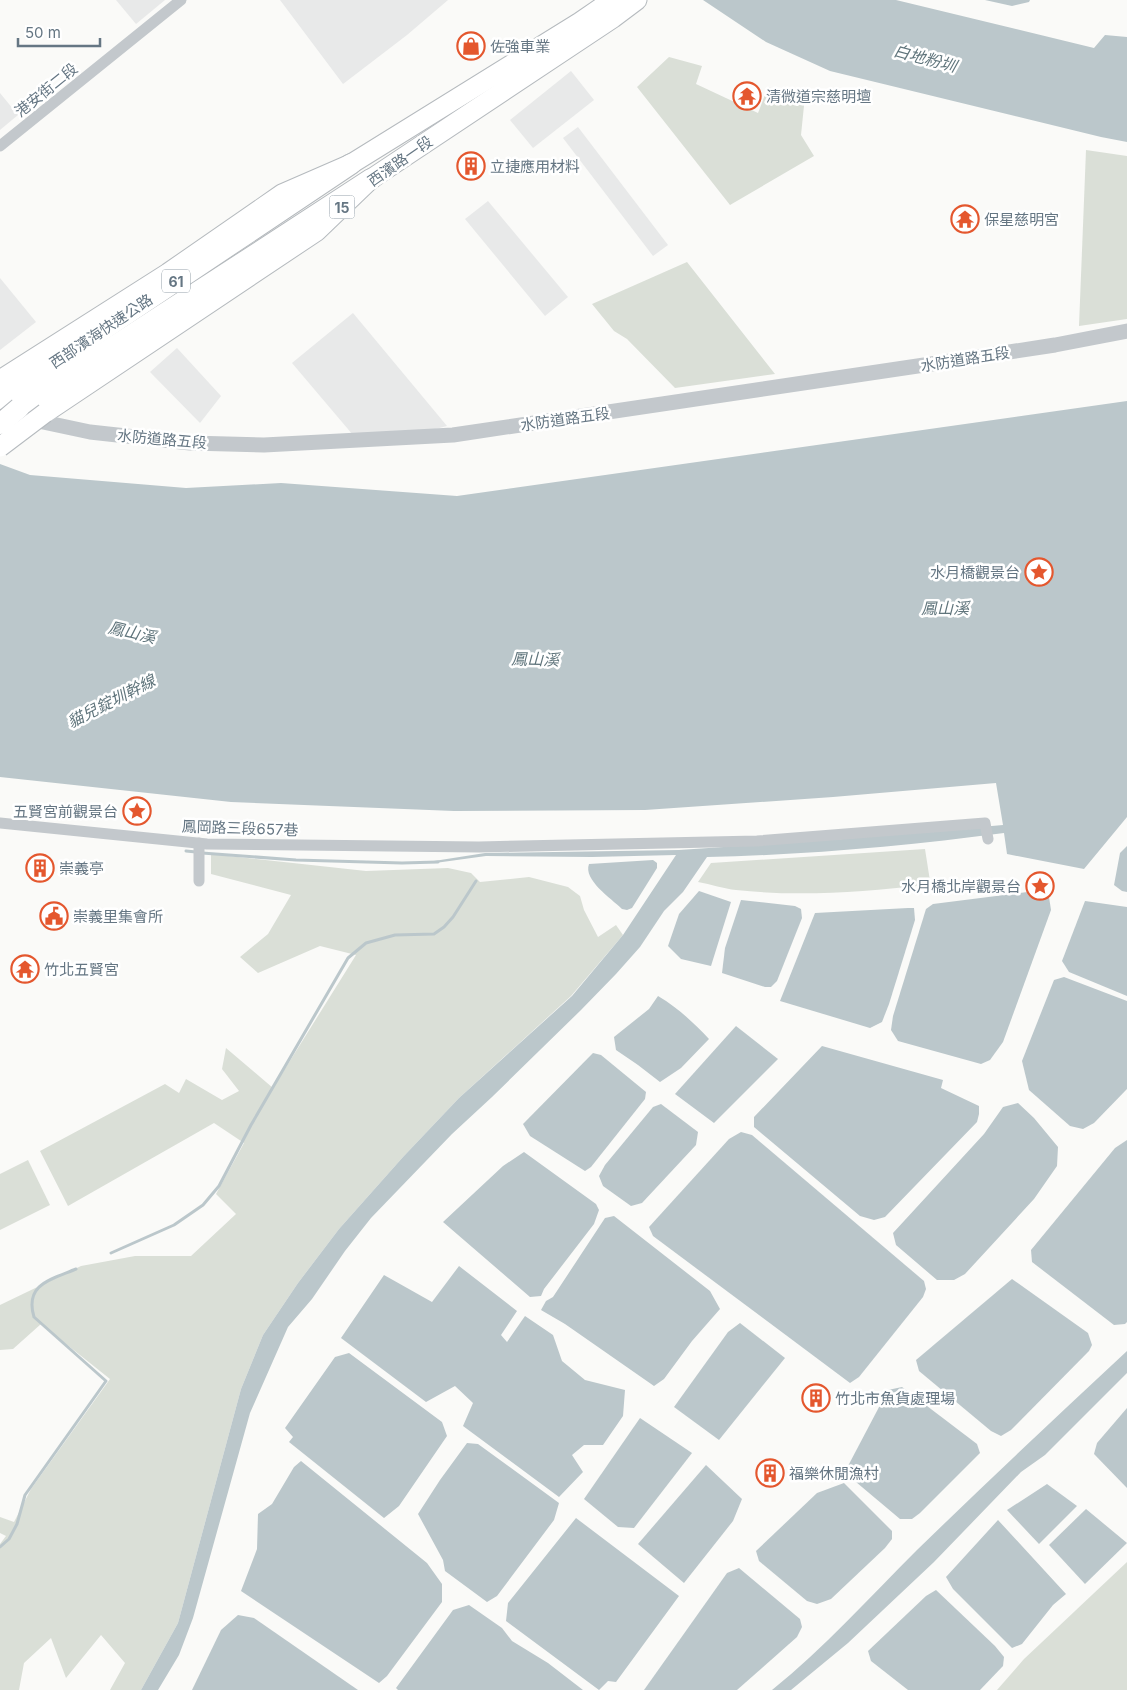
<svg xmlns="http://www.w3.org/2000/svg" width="1127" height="1690" viewBox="0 0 1127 1690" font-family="Inter,'Noto Sans TC',sans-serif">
<rect width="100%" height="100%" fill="#fafaf8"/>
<g fill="#e8e9e9">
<path d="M116,0H165L136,24Z"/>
<path d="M280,0H448L407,35L343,84Z"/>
<path d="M571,71L594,100L533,148L510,120Z"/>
<path d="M0,93L18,115L0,130Z"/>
<path d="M578,127L668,245L653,256L563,138Z"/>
<path d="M488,201L568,297L545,316L465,219Z"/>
<path d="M0,278L36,322L0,350Z"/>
<path d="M353,313L447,426L408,436L353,435L292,363Z"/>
<path d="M177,348L221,396L200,423L150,372Z"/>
</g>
<g fill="#dadfd7">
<path d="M669,57L702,66L696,84L758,113L768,87L805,96L801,135L814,156L730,205L637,87Z"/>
<path d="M1086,150L1127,156V319L1079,326Z"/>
<path d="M687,262L775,374L675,388L627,339L614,331L592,304Z"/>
<path d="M925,849L930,881L925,885C862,892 800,897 736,890C724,889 711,884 698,882L711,863Z"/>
<path d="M211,854L366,871L448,868L471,873L480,882L529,877L568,887L580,896L584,910L598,937L616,925L623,935L571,996L459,1098L403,1157L339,1229L298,1283L263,1335L241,1389L178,1623L141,1690H110L125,1663L101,1635L66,1678L51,1638L24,1663L19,1690H0V1544L6,1536L0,1533V1517L14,1522L31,1489L110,1379L41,1324L13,1349L0,1350V1305L81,1266L135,1256H191L236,1214L216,1194L244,1143L214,1123L68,1206L40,1151L165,1084L179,1093L186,1079L222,1100L239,1091L222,1069L226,1048L273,1088L356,955L320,946L258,973L240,957L268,934L291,895L211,874Z"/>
<path d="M28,1160L50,1205L0,1230V1174Z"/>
<path d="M1127,1562V1690H997L1024,1659Z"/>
</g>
<g fill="#bbc7cb">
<path d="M703,0H896L1094,48L1105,35L1127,37V142L1101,137L830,71L766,42Z"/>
<path d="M985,0H1030L1029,2L1012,6Z"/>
<path d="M1127,401V817L1084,869L1007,854L1004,833C906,846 805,855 707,857L683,892L664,911L640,947L616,974L581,1010L492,1097L452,1134L371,1218L345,1251L312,1299L288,1327L250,1413L193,1618L179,1655L158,1690H141L178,1623L241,1389L263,1335L298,1283L339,1229L403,1157L459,1098L572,996L623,935L676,855L592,857L486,856L435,863L434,861L485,853L679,850L843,839L1003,825L996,783L833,797L645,810L454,811L231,802L0,777V464L30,475L186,488L281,483L457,496Z"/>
<path d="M1127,846V892L1122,891L1114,885L1120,853Z"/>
<path d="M653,860L657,863V868L632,908L627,910L622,909C611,898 583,880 589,864Z"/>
<path d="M699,891L731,902L711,966L681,959L668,946L679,914Z"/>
<path d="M1035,891L1049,897L1051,910L1003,1042L990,1060L981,1064L898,1041L891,1030L893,1016L926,909L933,904Z"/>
<path d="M741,900L795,906L801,909L802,918L777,981L771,987H765L722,973L725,948Z"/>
<path d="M1085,901L1127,907V996L1069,972L1062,961Z"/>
<path d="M908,908H914L915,920L889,1004L882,1022L870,1028L780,1001L815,913Z"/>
<path d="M1064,977L1127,1001V1089L1094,1123L1083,1129L1070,1126L1029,1090L1022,1061L1054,980Z"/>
<path d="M658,996C678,1008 693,1022 709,1039L681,1068L660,1082L638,1065L616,1050L614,1037L649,1009Z"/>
<path d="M736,1026L778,1059L714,1123L675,1094Z"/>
<path d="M822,1046L943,1080L941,1088L979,1106V1114L977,1122L885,1217L874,1220L860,1216L754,1127V1117Z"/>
<path d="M593,1053L601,1055L646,1092L645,1099L591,1167L585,1171L530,1136L523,1124Z"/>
<path d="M1018,1103L1034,1118L1058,1147L1057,1166L1034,1199L965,1274L954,1280H937L896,1245L893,1233L984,1134L1003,1107Z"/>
<path d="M661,1104L698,1132L696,1145L642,1203L631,1206L603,1186L599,1176L605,1165L653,1107Z"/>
<path d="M741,1132L752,1135L924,1281L926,1289L923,1297L859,1377L850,1383L653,1236L649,1227L729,1139Z"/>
<path d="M1127,1140V1322L1125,1324L1114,1325L1032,1262L1031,1250L1115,1148Z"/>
<path d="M524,1152L596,1204L599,1210L594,1224L544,1289L541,1296L530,1297L443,1222L503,1166Z"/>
<path d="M614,1216L710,1291L720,1309L692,1341L664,1379L654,1386L565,1324L541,1310L546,1301L553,1297L605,1218Z"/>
<path d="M459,1266L517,1311L501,1335L507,1342L525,1316L553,1335L562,1361L585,1380L625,1390L623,1416L603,1445H584L572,1455L583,1472L559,1497L463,1426L473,1403L455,1386L426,1402L341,1338L384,1275L432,1302Z"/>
<path d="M1012,1279L1088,1333L1092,1345L1089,1351L1011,1430L1001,1436L991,1431L919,1371L916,1360Z"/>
<path d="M740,1323L785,1358L719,1440L674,1407L728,1332Z"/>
<path d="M1127,1351V1373L1045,1455L1021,1472L934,1562L848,1643L791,1690H772C824,1648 869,1598 917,1550C986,1483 1056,1417 1127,1351Z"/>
<path d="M349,1353L442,1422L447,1436L399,1506L384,1518L289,1442L293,1437L285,1428L335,1357Z"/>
<path d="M902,1387L977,1444L980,1453L920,1513L912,1519H900L856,1482L848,1466L888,1390Z"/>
<path d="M1127,1408V1488L1094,1454L1097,1443Z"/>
<path d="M640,1418L692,1453L634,1528L618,1527L584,1499Z"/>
<path d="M467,1443L478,1444L559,1503L554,1520L497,1596L487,1602L445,1571L443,1560L418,1514L440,1480Z"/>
<path d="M301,1461L427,1563L442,1584V1602L387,1676L379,1683L241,1591L257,1549L258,1514L272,1504L294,1467Z"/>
<path d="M706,1465L742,1499L733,1521L684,1583L638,1544Z"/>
<path d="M844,1483L892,1531V1539L885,1548L831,1599L817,1604L807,1601L759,1561L756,1551L817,1493Z"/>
<path d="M1047,1484L1077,1506L1039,1544L1007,1510Z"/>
<path d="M1086,1509L1127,1543L1085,1584L1049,1545Z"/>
<path d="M576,1518L679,1596L616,1682L608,1681L599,1690L506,1621L508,1603Z"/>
<path d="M998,1520L1066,1594L1053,1605L1022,1644L1012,1648L953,1589L946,1577Z"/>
<path d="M739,1568L800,1619L802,1627L797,1637L737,1690H644L727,1573Z"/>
<path d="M936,1590L995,1646L1004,1657L1003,1666L980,1690H908L871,1661L868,1651L926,1596Z"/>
<path d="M469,1605L502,1628L512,1641L548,1663L583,1690H398L396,1688L453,1610Z"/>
<path d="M238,1615L254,1618L358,1690H192L221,1630Z"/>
</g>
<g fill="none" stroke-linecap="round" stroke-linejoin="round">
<g stroke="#bbc7cb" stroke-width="3">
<path d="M186,851L196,852"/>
<path d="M202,853L296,860L402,863L438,862"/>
<path d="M111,1253L174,1225L203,1205L219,1186L251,1125L348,958L366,943L395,935L434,934L444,927L453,917L476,881"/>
<path d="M0,1547L9,1539L17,1524L25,1495L106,1381L34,1317C24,1284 52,1279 76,1269"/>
</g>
<g stroke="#b5babe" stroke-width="21">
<g id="primary">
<path d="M0,380L168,273L282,194L351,164L580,22L612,0"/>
<path d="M45,413L317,231L371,179L613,18L637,0"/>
</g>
</g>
<g stroke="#b4b9bd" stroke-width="22">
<g id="trunk">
<path d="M0,399L351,164"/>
<path d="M19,408L371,179"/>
</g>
</g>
<g stroke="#c3c8cc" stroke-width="11">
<path d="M0,146L181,0"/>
<path d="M0,823L207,844L479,847L757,841L985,823L988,839"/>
<path d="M199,881V843"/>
</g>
<path stroke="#c3c8cc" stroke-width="15" d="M29,419L90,432L190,443L264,445L453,435L931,364L1055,345L1127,331"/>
<use href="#primary" stroke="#fff" stroke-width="19"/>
<use href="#trunk" stroke="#fff" stroke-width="20"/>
<g stroke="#b5babe" stroke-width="21" stroke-linecap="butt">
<path id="primary-bridge" d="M0,447L45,413"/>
</g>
<g stroke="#b4b9bd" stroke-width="22" stroke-linecap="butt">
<path id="trunk-bridge" d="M0,424L19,408"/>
</g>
<use href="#primary-bridge" stroke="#fff" stroke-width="19"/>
<use href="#trunk-bridge" stroke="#fff" stroke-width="20"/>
</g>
<defs>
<g id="shop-ring" transform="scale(1.4375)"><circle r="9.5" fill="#fff" stroke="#e4572e" stroke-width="1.5"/><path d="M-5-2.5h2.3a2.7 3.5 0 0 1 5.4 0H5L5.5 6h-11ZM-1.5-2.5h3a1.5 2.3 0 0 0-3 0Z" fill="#e4572e"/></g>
<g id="temple-ring" transform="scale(1.4375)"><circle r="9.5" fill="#fff" stroke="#e4572e" stroke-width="1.5"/><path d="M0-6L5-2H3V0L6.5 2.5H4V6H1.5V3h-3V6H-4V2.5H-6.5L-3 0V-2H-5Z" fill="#e4572e"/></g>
<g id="building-ring" transform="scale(1.4375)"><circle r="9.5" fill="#fff" stroke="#e4572e" stroke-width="1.5"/><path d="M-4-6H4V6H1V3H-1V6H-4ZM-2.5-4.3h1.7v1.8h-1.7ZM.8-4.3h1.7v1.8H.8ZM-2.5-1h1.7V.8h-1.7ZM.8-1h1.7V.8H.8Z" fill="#e4572e"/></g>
<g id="sight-ring" transform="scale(1.4375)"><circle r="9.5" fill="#fff" stroke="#e4572e" stroke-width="1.5"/><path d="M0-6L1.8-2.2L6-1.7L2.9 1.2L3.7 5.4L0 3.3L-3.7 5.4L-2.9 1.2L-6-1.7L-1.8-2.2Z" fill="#e4572e"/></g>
<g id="civic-ring" transform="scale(1.4375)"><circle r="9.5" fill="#fff" stroke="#e4572e" stroke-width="1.5"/><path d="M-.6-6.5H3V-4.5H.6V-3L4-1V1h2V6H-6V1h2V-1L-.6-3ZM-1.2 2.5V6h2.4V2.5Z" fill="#e4572e"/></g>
</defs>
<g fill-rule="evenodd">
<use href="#shop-ring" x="471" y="46"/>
<use href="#temple-ring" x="747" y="96"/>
<use href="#building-ring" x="471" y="166"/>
<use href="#temple-ring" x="965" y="219"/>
<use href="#sight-ring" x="1039" y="572"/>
<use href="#sight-ring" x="137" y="811"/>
<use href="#building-ring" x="40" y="868"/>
<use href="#sight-ring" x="1040" y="886"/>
<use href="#civic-ring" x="54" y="916"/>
<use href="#temple-ring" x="25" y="969"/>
<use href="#building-ring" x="816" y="1398"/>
<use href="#building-ring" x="770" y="1473"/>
</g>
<g text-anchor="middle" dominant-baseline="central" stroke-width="5" stroke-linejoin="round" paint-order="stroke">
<g fill="#fff" stroke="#939fa8" stroke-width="1">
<rect x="329.5" y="195.5" width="25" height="23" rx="4"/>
<rect x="162" y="269.5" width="28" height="23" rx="4"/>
</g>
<g font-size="14" font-weight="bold" fill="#657683">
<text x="342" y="207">15</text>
<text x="176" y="281">61</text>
</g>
<g font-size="15" fill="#657683" stroke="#fff" text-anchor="start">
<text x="490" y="46">佐強車業</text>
<text x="766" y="96">清微道宗慈明壇</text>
<text x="490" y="166">立捷應用材料</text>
<text x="984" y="219">保星慈明宮</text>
<text x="1020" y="572" text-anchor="end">水月橋觀景台</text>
<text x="118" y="811" text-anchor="end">五賢宮前觀景台</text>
<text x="59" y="868">崇義亭</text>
<text x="1021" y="886" text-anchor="end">水月橋北岸觀景台</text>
<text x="73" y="916">崇義里集會所</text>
<text x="44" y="969">竹北五賢宮</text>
<text x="835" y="1398">竹北市魚貨處理場</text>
<text x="789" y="1473">福樂休閒漁村</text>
</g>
<g font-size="15" fill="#657683" stroke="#fff">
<text transform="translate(46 90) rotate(-39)">港安街二段</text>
<text transform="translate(400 161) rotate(-35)">西濱路一段</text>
<text transform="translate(101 331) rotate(-34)">西部濱海快速公路</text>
<text transform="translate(965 359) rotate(-9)">水防道路五段</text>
<text transform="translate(565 419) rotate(-8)">水防道路五段</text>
<text transform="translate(162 439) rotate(5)">水防道路五段</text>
<text transform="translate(240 828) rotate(2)">鳳岡路三段657巷</text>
</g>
<g font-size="16" font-style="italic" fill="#60757c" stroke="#fff">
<text transform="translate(925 58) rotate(15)">白地粉圳</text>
<text x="945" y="608">鳳山溪</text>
<text transform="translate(132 632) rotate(13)">鳳山溪</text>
<text transform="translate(535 659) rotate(1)">鳳山溪</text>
<text transform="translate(111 701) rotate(-27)">貓兒錠圳幹線</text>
</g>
</g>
<path d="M18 38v8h82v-8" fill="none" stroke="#657683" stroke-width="2.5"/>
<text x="25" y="38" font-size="15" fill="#657683" stroke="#ffffff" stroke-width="4" paint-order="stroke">50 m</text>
</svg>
